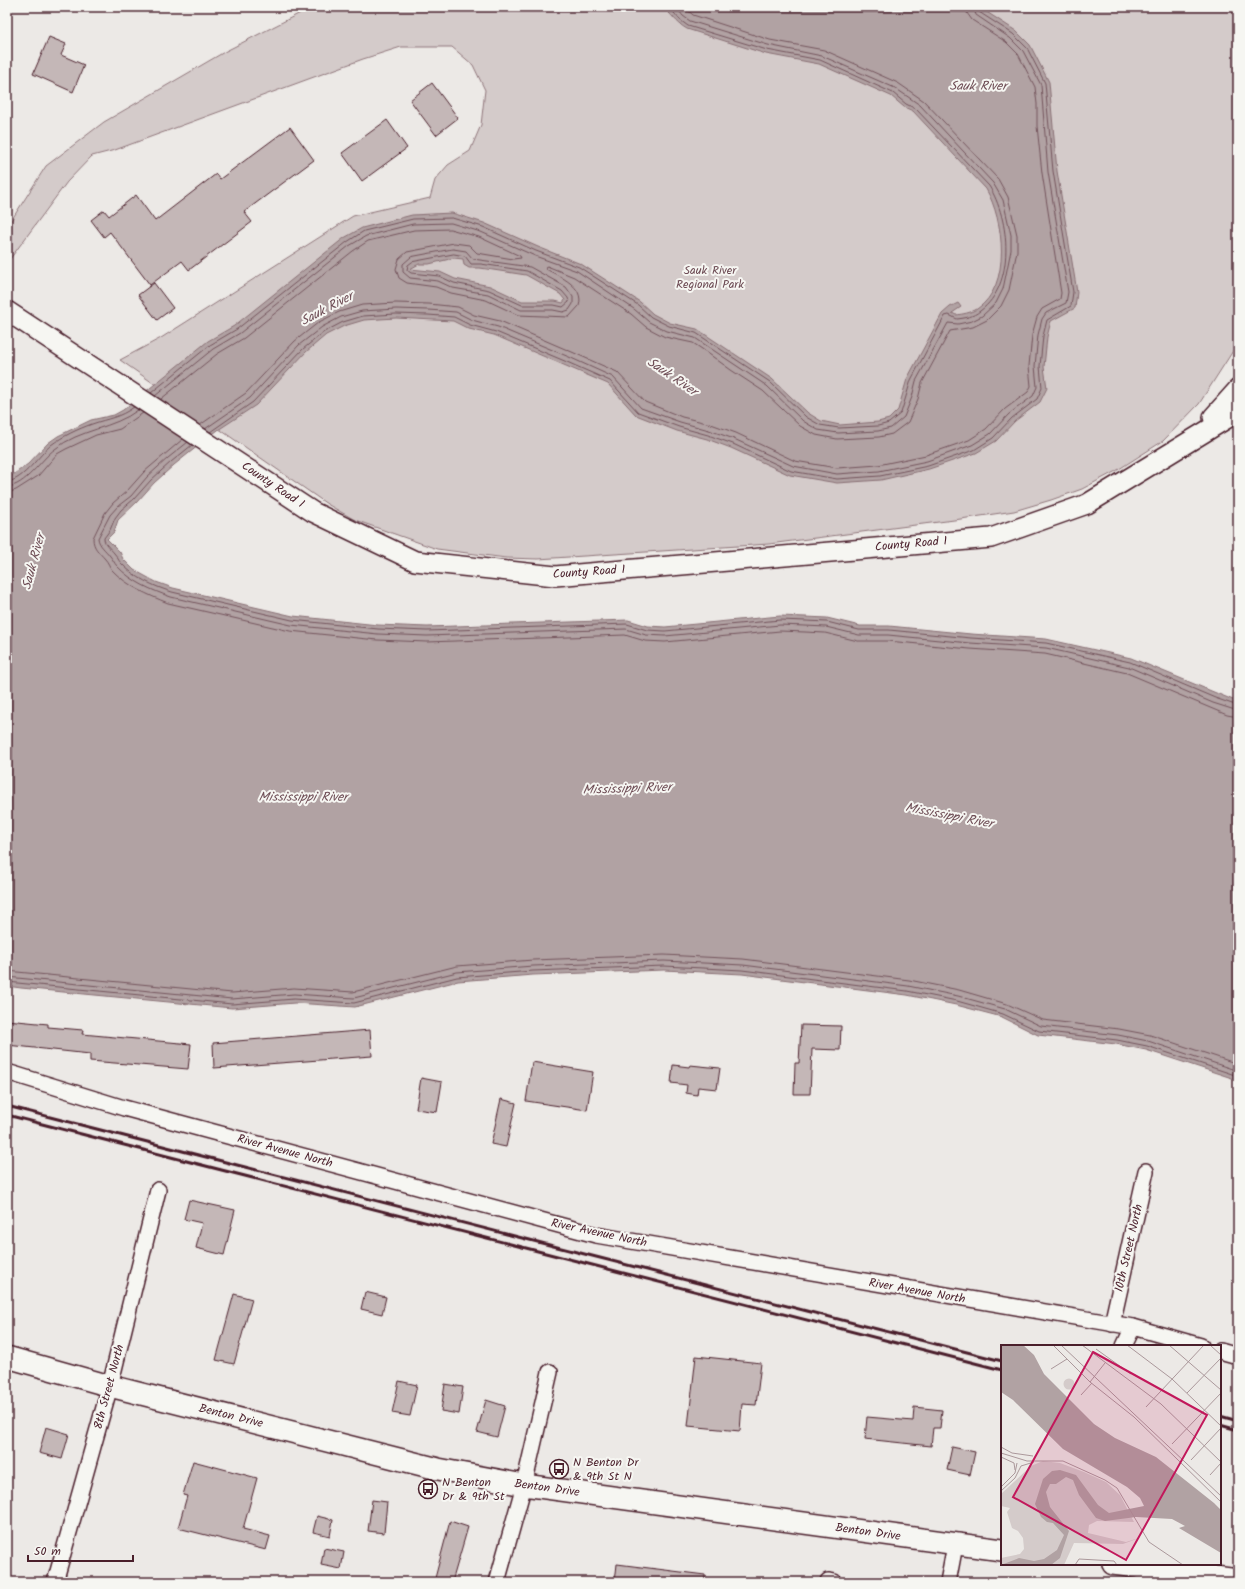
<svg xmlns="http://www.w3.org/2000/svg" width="1245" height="1589" viewBox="0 0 1245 1589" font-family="Kalam,sans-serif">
<rect width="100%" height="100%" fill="#ece9e6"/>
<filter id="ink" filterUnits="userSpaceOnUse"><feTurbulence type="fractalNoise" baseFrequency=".025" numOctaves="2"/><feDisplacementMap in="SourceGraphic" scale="8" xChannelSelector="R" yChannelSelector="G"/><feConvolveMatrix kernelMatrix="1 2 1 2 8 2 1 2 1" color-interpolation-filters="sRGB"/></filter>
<g filter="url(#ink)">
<path fill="#d4cbca" stroke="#8f757a" d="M312,7H1238V343L1199,404L1163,441L1116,471L1082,489L1051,500L1014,511L954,520L769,544L538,559L506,558L437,549L355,520L327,504L120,360L161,338L353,216L430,198L435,180L448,165L470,151L481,125L485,90L473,65L452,47H401L363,59L115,150L92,156L67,182L7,263V227L46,166L104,122L226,51Z"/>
<path fill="#b1a2a3" stroke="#886e73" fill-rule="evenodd" d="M662,7H979L1016,31L1030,45L1049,82L1057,171L1077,292L1075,308L1051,321L1047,337L1044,367L1047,388L1040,402L1015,421L996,441L976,453L929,469L881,480L837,483L790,475L731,448L707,439L677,431L636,415L608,384L494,335L469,329L453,321L396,318L364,320L344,326L326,335L306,352L256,405L218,430L174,465L154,483L137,502L118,520L114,532L107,539L120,552L123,559L134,570L156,582L173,588L293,616L378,625L427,627L628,620L648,626L665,627L780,616L806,617L827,618L860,626H889L971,634L1046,639L1131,658L1238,702V1080L1146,1050L1116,1044L1038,1035L1002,1017L956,1005L907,995L742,974L664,970L533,975L458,981L355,1007L295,1003L232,1008L21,988L7,986V479L28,464L48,443L58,436L91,420L114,415L123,410L208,341L234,326L344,238L362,228L412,215L452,213L484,223L538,247L581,264L640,302L653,314L670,323L697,329L772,379L808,413L821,421L840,425L878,422L889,419L898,410L907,379L942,314L950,307L958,303L961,307L952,313L956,315C963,314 970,313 977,309C1012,286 1004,220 986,189L913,111L904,107L891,96L819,64L766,54L687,29C676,23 672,14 662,7ZM454,258L463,259L464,265L469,268H480L526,275L560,294L565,300L563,303L555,301H522L490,286L455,279L440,272L410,269L419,264H429Z"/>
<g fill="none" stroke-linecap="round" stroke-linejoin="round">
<g stroke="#73535b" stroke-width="1">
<path d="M453,249L466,251L473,259L530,267L566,287L573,297V304L569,310L563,312L553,310H521L488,294L453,288L438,281L410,278L403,272V264L411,257Z"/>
<path d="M454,254L465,256L471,264H481L527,271L562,291L568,298L569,302L563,307L554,305H522L489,290L454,283L439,276L411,273L407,270L408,265L412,262Z"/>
<path d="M151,393L210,345L237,329L347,242L364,231L413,219L452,218L483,227L536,251L579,267L638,305L651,317L669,326L696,333L770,382L806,417L820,425L839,428L878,426L889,423L901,413L911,380L945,316L949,315L957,319C965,318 973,317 980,311C1016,285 1010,219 989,186L916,109L906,104L893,93L820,60L767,50L688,26L680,20L669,7"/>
<path d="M155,396L213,349L240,333L349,246L366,236L413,224L451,223L481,232L535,256L577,271L634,309L649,322L667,331L695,338L767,386L803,421L818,430L838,433L878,431L891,428L904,417L912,397L916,381L948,323L958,324L972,321L982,316L996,303L1003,289L1011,250V235L1003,200L993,183L920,105L895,88L822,56L768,45L690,21L683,16L676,7"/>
<path d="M161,399L217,354L244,338L353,251L368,241L393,235L414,230L450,229L479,237L520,256L521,258L513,259L477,253L469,245L454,243L407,252L399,259L396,269L399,278L407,283L436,287L451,293L486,300L518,315L569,317L579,306C585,286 560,277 546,269L545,267L547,266L574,277L631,314L646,327L665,337L693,343L702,349L731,370L763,391L800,426L816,435L837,439L879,437L892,434L908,422L918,399L922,383L950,331L973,327L987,320L1001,306L1009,290L1017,251V235L1008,197L998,179L924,101L898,83L824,50L770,40L693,15L684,7"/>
<path d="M200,425L246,393L295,341L319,322L339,312L362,305L396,303L429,304L458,307L474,315L500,321L572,352L617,372L645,402L682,417L711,424L736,433L795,461L837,468L878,465L926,455L969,440L986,429L1005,409L1028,392L1031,386L1029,366L1032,335L1037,317L1042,309L1060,299L1061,293L1042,173L1037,126V104L1035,87L1018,54L1006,42L972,20L967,13V7"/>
<path d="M205,429L250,398L299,345L322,327L341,317L362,311L396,309L428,310L456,312L472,320L498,327L569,357L613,377L641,408L680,422L709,430L734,439L793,466L837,474L879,471L927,461L972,445L990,434L1009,414L1033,396L1037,387L1035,366L1038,335L1042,319L1046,313L1066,303L1068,292L1048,172L1041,85L1023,51L1010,38L976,15L973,7"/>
<path d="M210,432L253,402L303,349L324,332L343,322L363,316L396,314L428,315L454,317L470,325L496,332L567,362L610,381L638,412L679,427L708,435L733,444L791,471L837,479L880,476L928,466L974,450L993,438L1012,418L1037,399L1042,388L1040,366L1043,336L1047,320L1071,306L1073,292L1053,171L1045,83L1027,48L1013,34L979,12L978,7"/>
<path d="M183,439L144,472L127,491L113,503L105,513L93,538C93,548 99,552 105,559C108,562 109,566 112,570C127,586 148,595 168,603L290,631L377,640L427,642L625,635L645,641L665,642L780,631L805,632L825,633L858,641H888L970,649L1045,654L1127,673L1227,715L1238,717"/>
<path d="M188,442L168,458L147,477L131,496L118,506L110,515L98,538C99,546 106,550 110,556C113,559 114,563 117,566C132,582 151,590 171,597L291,625L378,634L427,636L626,629L646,635L665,636L780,625L805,626L826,627L859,635H888L970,643L1046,648L1129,667L1213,703L1238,711"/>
<path d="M192,445L171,462L151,480L134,499L121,510L115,518L110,530L104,538C104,544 110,548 114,553C117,556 118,560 121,563C135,578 153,586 172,592L292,620L378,629L427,631L627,624L647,630L665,631L780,620L806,621L827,622L859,630H889L971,638L1046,643L1130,662L1215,698L1238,706"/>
<path d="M7,482C24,480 39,455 51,445C63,436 78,429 92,424C109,418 119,418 134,407"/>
<path d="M7,487C26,486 41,459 55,449C80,429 113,429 138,410"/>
<path d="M7,493L16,490L38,476L57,454L66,449L96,435L120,429L143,413"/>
<path d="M7,971L232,993L294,988L353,992L457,966L533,960L664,955L743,959L909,980L959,990L1007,1004L1043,1020L1119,1029L1150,1035L1238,1064"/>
<path d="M7,977L232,999L294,994L354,998L457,972L533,966L664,961L743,965L908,986L958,996L1005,1009L1041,1026L1118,1035L1148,1041L1238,1071"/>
<path d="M7,982L232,1004L294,999L354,1003L457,977L533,971L664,966L742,970L907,991L957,1001L1003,1014L1039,1031L1117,1040L1147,1046L1238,1076"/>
</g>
</g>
<g fill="#c4b7b7" stroke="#4a1f2b">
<path d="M49,37L66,44L61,55L84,65L73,92L33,74Z"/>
<path d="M432,83L458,118L436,135L410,100Z"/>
<path d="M387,120L407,148L362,181L342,153Z"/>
<path d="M290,127L314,160L244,212L252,222L189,270L182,261L150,285L110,232L104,237L91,220L104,210L109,216L136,195L155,221L216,174L220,179Z"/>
<path d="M154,283L173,308L157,320L138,295Z"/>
<path d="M7,1020L48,1024V1027L83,1030L82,1034L191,1044L188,1069L90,1061V1054L7,1045Z"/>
<path d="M801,1025L841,1026L840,1050L812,1049L810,1094H794L795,1063H799Z"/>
<path d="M370,1030L372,1056L214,1068L213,1043Z"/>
<path d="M532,1062L593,1072L587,1110L526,1101Z"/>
<path d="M673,1065L689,1067L690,1065L720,1068L717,1089L698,1087L697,1095L686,1093L687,1085L671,1083Z"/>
<path d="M421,1078L442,1082L437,1112L416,1109Z"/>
<path d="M501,1099L516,1103L506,1147L491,1144Z"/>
<path d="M189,1200L235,1210L224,1255L196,1248L202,1223L184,1219Z"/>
<path d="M365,1292L386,1297L382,1314L361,1309Z"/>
<path d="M234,1294L252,1299L234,1364L216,1360Z"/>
<path d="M696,1356L761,1363L756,1405L742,1404L740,1431L688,1426Z"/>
<path d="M399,1381L417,1385L410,1416L392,1413Z"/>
<path d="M445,1384L463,1387L459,1414L441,1411Z"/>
<path d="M486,1400L505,1406L497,1437L477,1432Z"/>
<path d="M914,1407L942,1410L940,1428H933L931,1446L865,1439L867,1417L913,1421Z"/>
<path d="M46,1427L69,1434L62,1459L39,1453Z"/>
<path d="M952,1447L975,1452L970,1475L947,1470Z"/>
<path d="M193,1461L257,1478L243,1529L270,1536L266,1550L178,1528L187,1496L183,1495Z"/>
<path d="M372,1500L387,1502L384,1533L368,1531Z"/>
<path d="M317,1516L333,1520L330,1536L313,1532Z"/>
<path d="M450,1521L468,1527L452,1582H434Z"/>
<path d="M324,1548L344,1552L341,1569L321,1565Z"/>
<path d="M617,1564L705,1575V1582H615Z"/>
</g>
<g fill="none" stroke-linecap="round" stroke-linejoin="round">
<g stroke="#4a1f2b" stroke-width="18">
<g id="minor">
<path d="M7,1072L124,1108L596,1235L1133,1327L1201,1346"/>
<path d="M1112,1324L1146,1171"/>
<path d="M1124,1346L1133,1327"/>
<path d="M1220,1351L1238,1356"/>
<path d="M828,1581L834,1582"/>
<path d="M55,1582L110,1386L158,1190"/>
<path d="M497,1582L524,1485L550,1372"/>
<path d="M948,1582L955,1545"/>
</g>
</g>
<g stroke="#4a1f2b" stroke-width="22">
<g id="tertiary">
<path d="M7,311L313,512L415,561L555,576L991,538L1087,504L1226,419L1238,409"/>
<path d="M1213,417L1238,389"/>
</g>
</g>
<g stroke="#4a1f2b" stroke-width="24">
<g id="secondary">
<path d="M7,1357L110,1386L438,1469L524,1485L1002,1550"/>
<path d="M1113,1564L1238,1580"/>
</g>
</g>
<use href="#minor" stroke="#f6f6f2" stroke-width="15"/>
<use href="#tertiary" stroke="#f6f6f2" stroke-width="19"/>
<use href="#secondary" stroke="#f6f6f2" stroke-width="21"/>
<g stroke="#4a1f2b" stroke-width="3">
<path d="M7,1106L1002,1361"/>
<path d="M7,1115L1002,1370"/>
<path d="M1220,1416L1238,1421"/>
<path d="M1220,1425L1238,1430"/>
</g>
</g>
</g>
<defs>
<g id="bus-ring" transform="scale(1)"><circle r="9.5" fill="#f6f6f2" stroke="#4a1f2b" stroke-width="1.5"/><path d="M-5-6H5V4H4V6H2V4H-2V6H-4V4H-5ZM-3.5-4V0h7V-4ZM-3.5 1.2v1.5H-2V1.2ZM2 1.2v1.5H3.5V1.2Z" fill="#4a1f2b"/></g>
</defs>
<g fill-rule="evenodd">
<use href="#bus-ring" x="559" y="1469"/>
<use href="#bus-ring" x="428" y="1489"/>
</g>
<g text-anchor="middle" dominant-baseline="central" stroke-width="4" stroke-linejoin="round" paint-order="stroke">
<g font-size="12" fill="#6c4a53" stroke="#f6f6f2">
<text x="710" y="270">Sauk River<tspan x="710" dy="14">Regional Park</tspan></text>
</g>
<g font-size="12" fill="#4a1f2b" stroke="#f6f6f2">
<text transform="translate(273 485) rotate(34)">County Road 1</text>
<text transform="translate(911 544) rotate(-5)">County Road 1</text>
<text transform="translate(589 572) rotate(-4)">County Road 1</text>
<text transform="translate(285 1151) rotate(15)">River Avenue North</text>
<text transform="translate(599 1233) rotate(12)">River Avenue North</text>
<text transform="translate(1129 1248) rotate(-77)">10th Street North</text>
<text transform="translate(917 1291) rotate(10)">River Avenue North</text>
<text transform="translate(109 1387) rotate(-75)">8th Street North</text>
<text transform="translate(231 1416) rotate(14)">Benton Drive</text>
<text transform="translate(547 1488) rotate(8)">Benton Drive</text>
<text transform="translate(868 1532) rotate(8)">Benton Drive</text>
</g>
<g font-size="12" fill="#4a1f2b" stroke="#f6f6f2" text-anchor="start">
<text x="573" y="1462">N Benton Dr<tspan x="573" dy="14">&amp; 9th St N</tspan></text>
<text x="442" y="1482">N Benton<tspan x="442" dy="14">Dr &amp; 9th St</tspan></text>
</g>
<g font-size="13" font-style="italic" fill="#6e4d55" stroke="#f6f6f2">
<text x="978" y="86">Sauk River</text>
<text transform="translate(327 309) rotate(-28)">Sauk River</text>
<text transform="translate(672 377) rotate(34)">Sauk River</text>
<text transform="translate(34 562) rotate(-75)">Sauk River</text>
<text transform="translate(627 789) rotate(-2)">Mississippi River</text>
<text x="303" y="797">Mississippi River</text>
<text transform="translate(949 816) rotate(11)">Mississippi River</text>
</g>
</g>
<g transform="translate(1001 1345)">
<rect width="220" height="220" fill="#ece9e6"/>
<path d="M62.5 39a5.5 5.5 0 1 1 11 0a5.5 5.5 0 1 1-11 0ZM42,116L59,118L83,127L105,137L119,150L133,177L96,176L88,180L87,188L125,197L141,192L122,199L73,198L63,220H0V213L19,209L23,204L22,193L17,186L11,183L6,167L9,163L0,161V149L30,121Z" fill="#d4cbca"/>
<path d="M0,0H22L33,10L43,29L93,79L114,93L155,112L213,158L220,165V208L178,183L184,181L171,174L135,172L104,176L95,173L78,150L72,135L65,132L55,139H49L45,147L49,162L68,186L59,213L50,220H0L18,213L33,216L43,214L56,205L63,190L52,178L46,177L40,172L34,159L42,134L51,126L59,125L75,130L97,160L108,168L143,161L139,153L126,142L62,104L12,55L0,47Z" fill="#b1a2a3"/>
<path fill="none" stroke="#ab989b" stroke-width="1" d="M52,0L89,37L133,72L220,157M60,0L220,151M81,0L160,59L220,117M126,0L171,34L220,81M168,0L220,45M209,0L220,10M95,4L130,29M50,24L66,14M89,37L104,18M186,48L220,13M80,50L91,38M145,62L203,0M171,99L220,48M0,102L11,108L32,111M0,108L26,116H62L104,135L116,143L148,197L182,220M0,112L13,118L14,125M190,115L220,83M20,121L33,117M209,130L220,118M0,142L14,128L16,118M0,146L14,133L20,121M74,220L78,214L113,216L116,220"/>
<path fill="#c2185b" fill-opacity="0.15" stroke="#c2185b" stroke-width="2" d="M92,7L206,70L125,215L12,152Z"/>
<rect width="220" height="220" fill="none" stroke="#4a1f2b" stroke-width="2"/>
</g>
<rect width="1245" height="1589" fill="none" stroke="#f6f6f2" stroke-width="24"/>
<rect x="12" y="12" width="1221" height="1565" fill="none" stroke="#4a1f2b" stroke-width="1.5" filter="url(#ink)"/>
<path d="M28 1555v6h105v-6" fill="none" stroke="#4a1f2b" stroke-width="2"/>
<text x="34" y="1555" font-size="12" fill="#4a1f2b" stroke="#f6f6f2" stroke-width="3" paint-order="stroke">50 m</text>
</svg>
